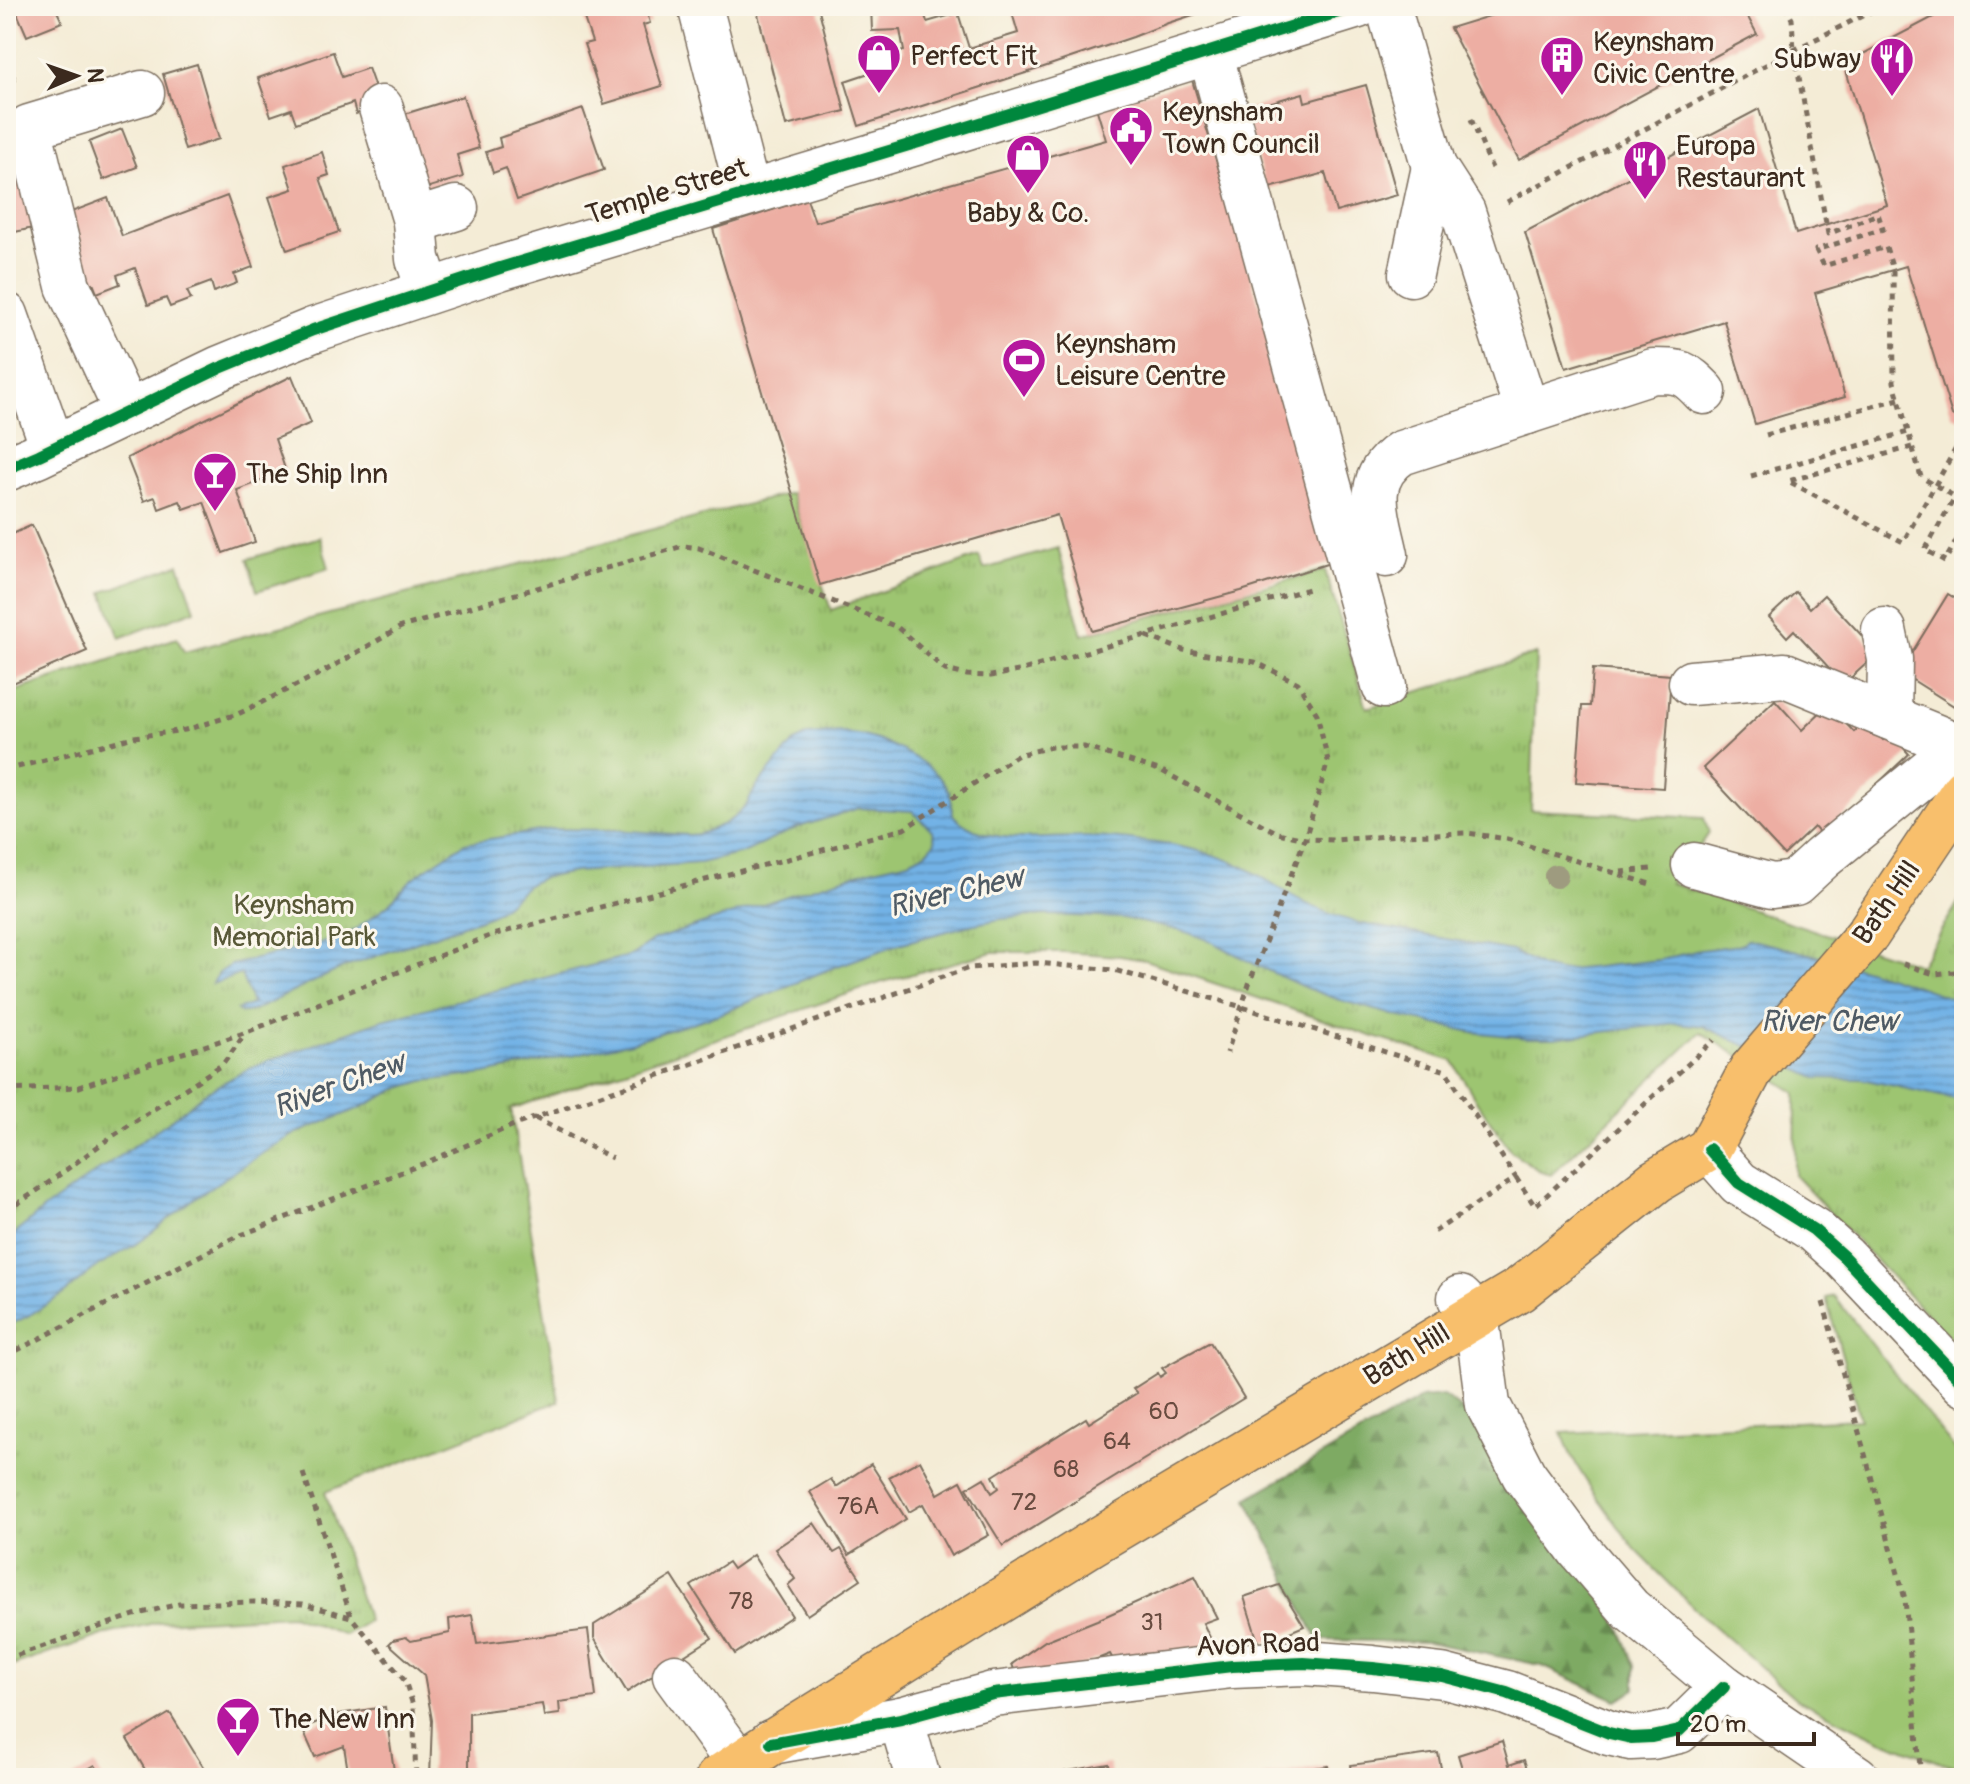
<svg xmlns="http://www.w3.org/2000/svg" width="1970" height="1784" viewBox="0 0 1970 1784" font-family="Pangolin,sans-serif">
<defs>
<pattern id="forest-firs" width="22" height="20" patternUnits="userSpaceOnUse" patternTransform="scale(2)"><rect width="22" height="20" fill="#7eaa63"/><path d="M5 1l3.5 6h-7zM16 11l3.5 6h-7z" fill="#688b51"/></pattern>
<pattern id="park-tufts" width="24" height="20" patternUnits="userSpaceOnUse" patternTransform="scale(2)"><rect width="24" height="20" fill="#9dc571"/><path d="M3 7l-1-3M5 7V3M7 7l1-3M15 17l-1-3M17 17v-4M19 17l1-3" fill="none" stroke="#88a961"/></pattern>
<pattern id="water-rules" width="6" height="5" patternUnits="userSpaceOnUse" patternTransform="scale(2)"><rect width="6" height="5" fill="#72b2e6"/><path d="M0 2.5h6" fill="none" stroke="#5f91ba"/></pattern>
</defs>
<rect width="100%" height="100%" fill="#fbf7ec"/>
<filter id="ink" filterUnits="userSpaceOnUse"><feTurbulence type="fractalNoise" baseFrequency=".0125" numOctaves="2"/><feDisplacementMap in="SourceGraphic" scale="16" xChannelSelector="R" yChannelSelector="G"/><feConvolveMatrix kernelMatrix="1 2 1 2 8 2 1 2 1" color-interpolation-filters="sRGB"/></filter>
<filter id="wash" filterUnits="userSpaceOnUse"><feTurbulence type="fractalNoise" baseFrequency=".006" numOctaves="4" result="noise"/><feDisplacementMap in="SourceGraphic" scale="32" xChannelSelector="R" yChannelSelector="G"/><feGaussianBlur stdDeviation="1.8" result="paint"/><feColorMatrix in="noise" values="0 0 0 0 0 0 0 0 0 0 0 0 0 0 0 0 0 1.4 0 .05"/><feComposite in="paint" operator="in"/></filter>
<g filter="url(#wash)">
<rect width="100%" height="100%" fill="#f4ecd6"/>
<g fill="#9dc571" stroke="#6c7848" stroke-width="2">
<path d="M320,537L329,568L257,591L248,559Z"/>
<path d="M179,564L195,610L120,638L103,592Z"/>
<path d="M1834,1296L1964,1461V1768L1941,1763L1881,1740L1796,1699L1698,1612L1635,1549L1592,1490L1572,1458L1562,1433L1860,1419L1826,1298Z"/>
</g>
<path fill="url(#forest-firs)" stroke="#5c6a40" stroke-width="2" d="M1443,1396L1467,1413L1557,1518L1620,1628L1635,1666V1689L1617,1700L1540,1665L1428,1642L1318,1640L1247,1499L1421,1398Z"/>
<path fill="url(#park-tufts)" stroke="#6c7848" stroke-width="2" d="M791,493L831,610L979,556L984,569L1058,548L1082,635L1325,570L1367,708L1536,654L1531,810L1704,818L1709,833L1697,851L1670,883L1920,965L1964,893V1353L1795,1176L1796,1093L1701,1032L1551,1175L1541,1172L1511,1151L1477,1102L1453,1061L1371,1036L1145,960L1120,956L1063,952H993L883,982L511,1109L559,1401L325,1492L368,1621L345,1635L291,1615L159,1622L103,1635L6,1668V694L177,638L184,652Z"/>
<path fill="url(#water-rules)" stroke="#566e82" stroke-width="2" d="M839,732C847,734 856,734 864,736C891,743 935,763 948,790C952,797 952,806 953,815C983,848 1047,836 1088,837C1104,837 1121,839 1137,841C1173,844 1211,851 1244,867C1260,875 1275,886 1291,895C1313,908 1335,917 1359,923L1512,951L1541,967L1559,971L1659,960L1700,950L1733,946L1743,943L1746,939C1820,955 1894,976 1964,1003V1101L1862,1079L1816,1078L1703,1026L1677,1023L1554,1038H1528L1472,1032L1397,1016L1343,1001L1306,988L1256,965L1211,941L1186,932L1123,918L1045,915L1001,919L970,925L899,944L832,968L720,1014L631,1042L485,1074L423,1081L397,1089L360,1108L297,1133L269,1149L196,1197L141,1241L94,1269L62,1295L28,1316L6,1327V1238L13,1235L45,1208L168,1122L208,1091L252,1067L379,1021L632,955L654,940L802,891L870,870L909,861L927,852L935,842L933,831L912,811L859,808L796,828L743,853L700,863L575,872L541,878L529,884L503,907L491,915L340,969L255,1010L241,1013L237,1010L252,1004L241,974L212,984L219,973L231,965L337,939L354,931L389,904L410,881L427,868L465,843L552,829L616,830L688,835L700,834L724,824L736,816L746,806L756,787L794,742L808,735Z"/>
<g id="blocks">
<g fill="#edaea3">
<path d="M14,6H68L57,11L62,22L27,36Z"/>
<path d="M580,6H645L650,23L643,25L662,86L604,104L584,44L592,42Z"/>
<path d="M756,6H818L845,111L786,126Z"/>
<path d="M871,6H922L927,22L958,13L969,48L1018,33L1010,6L1218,7L1168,23L1133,37L1029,72L859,126L845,81L899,63L896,53L904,51L900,30L872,31Z"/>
<path d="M1522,6H1742L1757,34L1519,160L1450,28Z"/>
<path d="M1954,6H1964V422L1952,415L1906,266L1815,293L1845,397L1755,424L1724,321L1566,368L1525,232L1759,109L1796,234L1887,205L1844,64Z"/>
<path d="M333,52L342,77L368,68L381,105L356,114L353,103L296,123L291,109L271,116L258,78Z"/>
<path d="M197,64L219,139L185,150L163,74Z"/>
<path d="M1192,80L1336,561L1241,591L1092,631L1057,515L820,585L713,229L807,199L815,222L1106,140L1096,107Z"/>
<path d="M1366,85L1397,195L1336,212L1325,173L1266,189L1244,110L1303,93L1305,102Z"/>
<path d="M463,96L479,148L457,155L463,177L426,188L398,116Z"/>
<path d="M583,109L604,170L517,200L506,168L493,173L486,152L501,147L499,138Z"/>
<path d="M122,129L137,167L103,180L89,142Z"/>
<path d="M15,146L33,228L6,234V148Z"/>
<path d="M322,152L329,175L320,178L339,232L287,250L269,197L293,189L285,165Z"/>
<path d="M227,196L253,267L234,274L237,283L214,292L211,282L187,291L191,299L170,307L166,298L148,305L135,268L117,275L120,284L97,293L93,283L84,286L58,217L108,198L122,236Z"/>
<path d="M292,376L311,423L275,439L286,472L237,490L255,542L223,553L204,502L184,509L180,501L159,509L155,497L144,501L127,458Z"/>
<path d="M32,525L87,651L6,686V537Z"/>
<path d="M1796,592L1810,608L1824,595L1878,653L1844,684L1794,630L1787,637L1769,617Z"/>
<path d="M1948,594L1964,604V690L1954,706L1900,672Z"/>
<path d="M1593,669L1671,675L1663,788L1576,782L1582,706H1590Z"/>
<path d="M1775,700L1802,730L1828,705L1854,732L1866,721L1883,740L1890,733L1909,754L1822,836L1814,827L1784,855L1703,768Z"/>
<path d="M1210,1342L1244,1398L1003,1546L967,1488L984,1478L992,1493L999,1488L993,1476L1086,1418L1089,1423L1137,1393L1133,1389L1158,1373L1160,1377L1166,1373L1162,1368Z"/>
<path d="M920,1460L938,1494L961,1481L989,1535L951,1556L923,1504L909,1512L889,1477Z"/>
<path d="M871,1464L906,1519L849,1555L810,1492L831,1479L836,1487Z"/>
<path d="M814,1523L834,1553L841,1549L861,1579L807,1615L788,1585L795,1579L775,1549Z"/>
<path d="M753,1555L792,1616L735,1654L691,1586L728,1562L733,1569Z"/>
<path d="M672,1576L712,1638L627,1692L594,1638V1625Z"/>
<path d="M1195,1576L1217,1618L1203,1623L1216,1650L1118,1668L1110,1654L1055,1675H1016L1012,1664L1045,1641L1097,1620Z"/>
<path d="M1279,1585L1304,1626L1259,1645L1244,1597Z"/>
<path d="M472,1615L477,1644L588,1630L596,1697L559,1702L560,1714L544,1716L542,1704L469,1713V1778H430L432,1720L424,1675L389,1644L393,1640L406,1637L411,1641L450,1633L449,1619Z"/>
<path d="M385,1707L395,1778H349L344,1746L315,1757L302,1728L339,1714Z"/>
<path d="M170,1713L210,1778H150L127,1739Z"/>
<path d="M1502,1741L1509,1765L1524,1760L1530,1778H1465L1458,1755Z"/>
<path d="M1438,1753L1443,1778H1353L1351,1765Z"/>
<path d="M1109,1764L1111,1778H1041L1040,1776Z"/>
<path d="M95,1765L103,1778H72Z"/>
<path d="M1328,1766L1330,1778H1264V1776Z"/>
</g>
</g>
</g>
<g filter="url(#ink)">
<use href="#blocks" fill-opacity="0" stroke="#7c6e5e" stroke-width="2"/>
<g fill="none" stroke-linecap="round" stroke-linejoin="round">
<g stroke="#7c6e5e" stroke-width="47">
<g id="minor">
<path d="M700,6L748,193"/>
<path d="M1388,6L1434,167L1463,212L1527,412"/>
<path d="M1210,52L1384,686"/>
<path d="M381,108L415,221L418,259L429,291"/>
<path d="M415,221L456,208"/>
<path d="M1411,274L1434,167"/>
<path d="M6,315L53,448"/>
<path d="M127,413L68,286L29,127L142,93"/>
<path d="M6,469L39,455L220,368L313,330L500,268L919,142L1358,6"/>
<path d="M1386,555C1378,516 1361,480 1401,453L1653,371C1681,371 1685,372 1704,392"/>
<path d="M1884,630L1890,659L1889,717"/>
<path d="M1691,683L1785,675L1964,748"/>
<path d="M1694,865L1772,886L1795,883L1822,858L1943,759L1964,758"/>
<path d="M1709,1149L1739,1183L1814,1230L1844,1257L1964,1384"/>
<path d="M1460,1298L1476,1314L1488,1405L1524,1475L1580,1551L1630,1609L1724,1687L1857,1778"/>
<path d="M675,1676L739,1764"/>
<path d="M901,1719L918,1778"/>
<path d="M771,1742L901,1719L993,1694L1232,1666L1304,1663L1373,1668L1442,1676L1507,1693L1609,1733L1631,1738L1652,1737L1679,1731L1724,1687"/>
</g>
</g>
<g stroke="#7c6e5e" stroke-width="47">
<g id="major">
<path d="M1867,935L1964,790"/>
<path d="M718,1778L771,1743L1091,1544L1519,1290L1656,1181L1709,1149L1751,1070"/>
</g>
</g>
<g stroke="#7c6e5e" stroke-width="5" stroke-dasharray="6 6" stroke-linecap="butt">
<path d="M1785,6L1792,19L1794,50L1828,234L1878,214L1883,229L1816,250L1824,266L1886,247L1893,270L1894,382L1921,477L1964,502"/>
<path d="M6,53L16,86"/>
<path d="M1471,119L1492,168"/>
<path d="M1507,202L1794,50L1882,6"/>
<path d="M1766,435L1899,399"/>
<path d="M1912,447L1788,481L1903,542L1964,434"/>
<path d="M1751,476L1908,432"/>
<path d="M1964,481L1925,550L1945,561L1964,527"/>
<path d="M1146,636L1183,650L1255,662L1298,683L1317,714L1328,761L1305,839L1249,984L1227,1053"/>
<path d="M6,770L134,737L185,730L238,714L325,671L401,627L683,546L699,548L897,627L945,670L967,675L991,676L1019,671L1312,588"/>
<path d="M1621,872L1651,869"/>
<path d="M1903,964L1934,974L1964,971"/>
<path d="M6,1090L79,1087L247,1032L492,935L904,829L1018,755L1051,747H1084L1162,771L1278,833L1305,839L1336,840L1399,835L1468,833L1507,839L1653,885"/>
<path d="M535,1118L612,1158"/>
<path d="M1516,1178L1535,1206L1714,1040"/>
<path d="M6,1211L44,1186L111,1137L223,1064L245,1034"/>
<path d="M1823,1302L1905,1599L1921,1778"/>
<path d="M6,1356L236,1237L425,1163L514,1125L969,968L1036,963L1114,970L1242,1007L1446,1071L1516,1178L1434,1232"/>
<path d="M303,1473L351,1616"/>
<path d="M6,1659L134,1615L179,1604L254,1602L303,1604L351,1617L405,1681L413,1705L416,1778"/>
</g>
<use href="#minor" stroke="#fff" stroke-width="44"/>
<use href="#major" stroke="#f8bf6c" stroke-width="44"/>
<g stroke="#7c6e5e" stroke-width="47" stroke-linecap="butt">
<path id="major-bridge" d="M1751,1070L1867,935"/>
</g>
<use href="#major-bridge" stroke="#f8bf6c" stroke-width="44"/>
<g stroke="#fbf7ec" stroke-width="17">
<g id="cycleway">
<path d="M6,469L39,455L220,368L313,330L500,268L919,142L1358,6"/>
<path d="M1709,1149L1739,1183L1814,1230L1844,1257L1964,1384"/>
<path d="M771,1743L901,1719L993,1694L1232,1666L1304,1663L1373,1668L1442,1676L1507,1693L1609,1733L1631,1738L1652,1737L1679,1731L1724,1687"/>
</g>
</g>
<use href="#cycleway" stroke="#00873e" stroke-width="12"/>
</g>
<circle fill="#9e9b7f" cx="1556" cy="876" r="12"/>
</g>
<defs>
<g id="shop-pin" transform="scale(2.3)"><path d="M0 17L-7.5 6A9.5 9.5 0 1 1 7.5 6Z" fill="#b5179e" stroke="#fbf7ec"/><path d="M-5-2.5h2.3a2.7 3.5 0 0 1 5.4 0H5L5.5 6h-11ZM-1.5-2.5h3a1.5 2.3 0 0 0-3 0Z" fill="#fff"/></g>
<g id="building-pin" transform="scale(2.3)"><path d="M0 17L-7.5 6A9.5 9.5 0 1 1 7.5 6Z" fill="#b5179e" stroke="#fbf7ec"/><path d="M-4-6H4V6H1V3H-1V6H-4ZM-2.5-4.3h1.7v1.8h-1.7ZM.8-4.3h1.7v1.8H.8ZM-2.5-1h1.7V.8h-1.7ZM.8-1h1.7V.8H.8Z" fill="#fff"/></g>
<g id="restaurant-pin" transform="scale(2.3)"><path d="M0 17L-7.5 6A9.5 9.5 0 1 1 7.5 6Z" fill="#b5179e" stroke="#fbf7ec"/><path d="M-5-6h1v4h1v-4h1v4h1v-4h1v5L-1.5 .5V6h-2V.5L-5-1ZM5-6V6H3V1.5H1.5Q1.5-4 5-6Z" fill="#fff"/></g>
<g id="civic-pin" transform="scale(2.3)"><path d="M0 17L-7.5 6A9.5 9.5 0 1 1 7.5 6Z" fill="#b5179e" stroke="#fbf7ec"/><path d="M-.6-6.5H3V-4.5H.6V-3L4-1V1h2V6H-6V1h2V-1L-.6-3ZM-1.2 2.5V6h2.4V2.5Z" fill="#fff"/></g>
<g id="stadium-pin" transform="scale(2.3)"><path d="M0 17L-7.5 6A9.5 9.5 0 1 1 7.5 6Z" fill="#b5179e" stroke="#fbf7ec"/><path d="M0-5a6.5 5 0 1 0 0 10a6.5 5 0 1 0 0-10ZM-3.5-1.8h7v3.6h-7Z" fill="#fff"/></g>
<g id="bar-pin" transform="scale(2.3)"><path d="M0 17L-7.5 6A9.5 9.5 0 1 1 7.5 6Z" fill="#b5179e" stroke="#fbf7ec"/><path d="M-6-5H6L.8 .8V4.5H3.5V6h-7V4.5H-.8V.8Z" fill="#fff"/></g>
</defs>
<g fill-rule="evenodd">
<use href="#shop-pin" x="879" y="56"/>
<use href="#building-pin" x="1562" y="58"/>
<use href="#restaurant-pin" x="1892" y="59"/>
<use href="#civic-pin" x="1131" y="128"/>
<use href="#shop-pin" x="1028" y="156"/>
<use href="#restaurant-pin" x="1645" y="162"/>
<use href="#stadium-pin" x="1024" y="360"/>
<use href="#bar-pin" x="215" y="474"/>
<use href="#bar-pin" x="238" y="1719"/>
</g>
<g text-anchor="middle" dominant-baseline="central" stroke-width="6" stroke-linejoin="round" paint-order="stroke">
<g font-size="24" fill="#684b3f">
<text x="1164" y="1411">60</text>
<text x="1117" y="1441">64</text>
<text x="1066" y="1469">68</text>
<text x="1024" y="1502">72</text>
<text x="858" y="1506">76A</text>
<text x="741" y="1601">78</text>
<text x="1152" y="1622">31</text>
</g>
<g font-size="28" fill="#3b2a1e" stroke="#fbf7ec" text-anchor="start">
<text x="1593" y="42">Keynsham<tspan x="1593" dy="32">Civic Centre</tspan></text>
<text x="910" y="56">Perfect Fit</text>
<text x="1861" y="59" text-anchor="end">Subway</text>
<text x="1162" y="112">Keynsham<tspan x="1162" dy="32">Town Council</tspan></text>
<text x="1676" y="146">Europa<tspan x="1676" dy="32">Restaurant</tspan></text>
<text x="1028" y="213" text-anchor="middle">Baby &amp; Co.</text>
<text x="1055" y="344">Keynsham<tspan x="1055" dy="32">Leisure Centre</tspan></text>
<text x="246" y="474">The Ship Inn</text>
<text x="269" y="1719">The New Inn</text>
</g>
<g font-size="28" fill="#3b2a1e" stroke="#fbf7ec">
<text transform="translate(667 192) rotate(-17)">Temple Street</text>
<text transform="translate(1887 903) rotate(-55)">Bath Hill</text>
<text transform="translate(1407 1355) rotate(-31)">Bath Hill</text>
<text transform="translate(1258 1645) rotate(-2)">Avon Road</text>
</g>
<g font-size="28" fill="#585837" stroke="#fbf7ec">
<text x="294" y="905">Keynsham<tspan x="294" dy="32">Memorial Park</tspan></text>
</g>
<g font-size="30" font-style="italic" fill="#4e5a64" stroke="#fbf7ec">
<text transform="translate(956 892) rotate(-13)">River Chew</text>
<text x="1829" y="1021">River Chew</text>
<text transform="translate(339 1085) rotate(-20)">River Chew</text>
</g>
</g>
<rect width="1970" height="1784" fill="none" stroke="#fbf7ec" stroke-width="32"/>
<g transform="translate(76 76) rotate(88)" stroke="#fbf7ec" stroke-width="6" paint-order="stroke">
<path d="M0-6L14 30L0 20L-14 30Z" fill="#3b2a1e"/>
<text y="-12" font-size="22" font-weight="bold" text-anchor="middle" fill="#3b2a1e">N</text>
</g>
<path d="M1678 1732v12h136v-12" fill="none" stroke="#3b2a1e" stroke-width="4"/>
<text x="1690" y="1732" font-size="24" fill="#3b2a1e" stroke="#fbf7ec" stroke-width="6" paint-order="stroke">20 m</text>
</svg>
